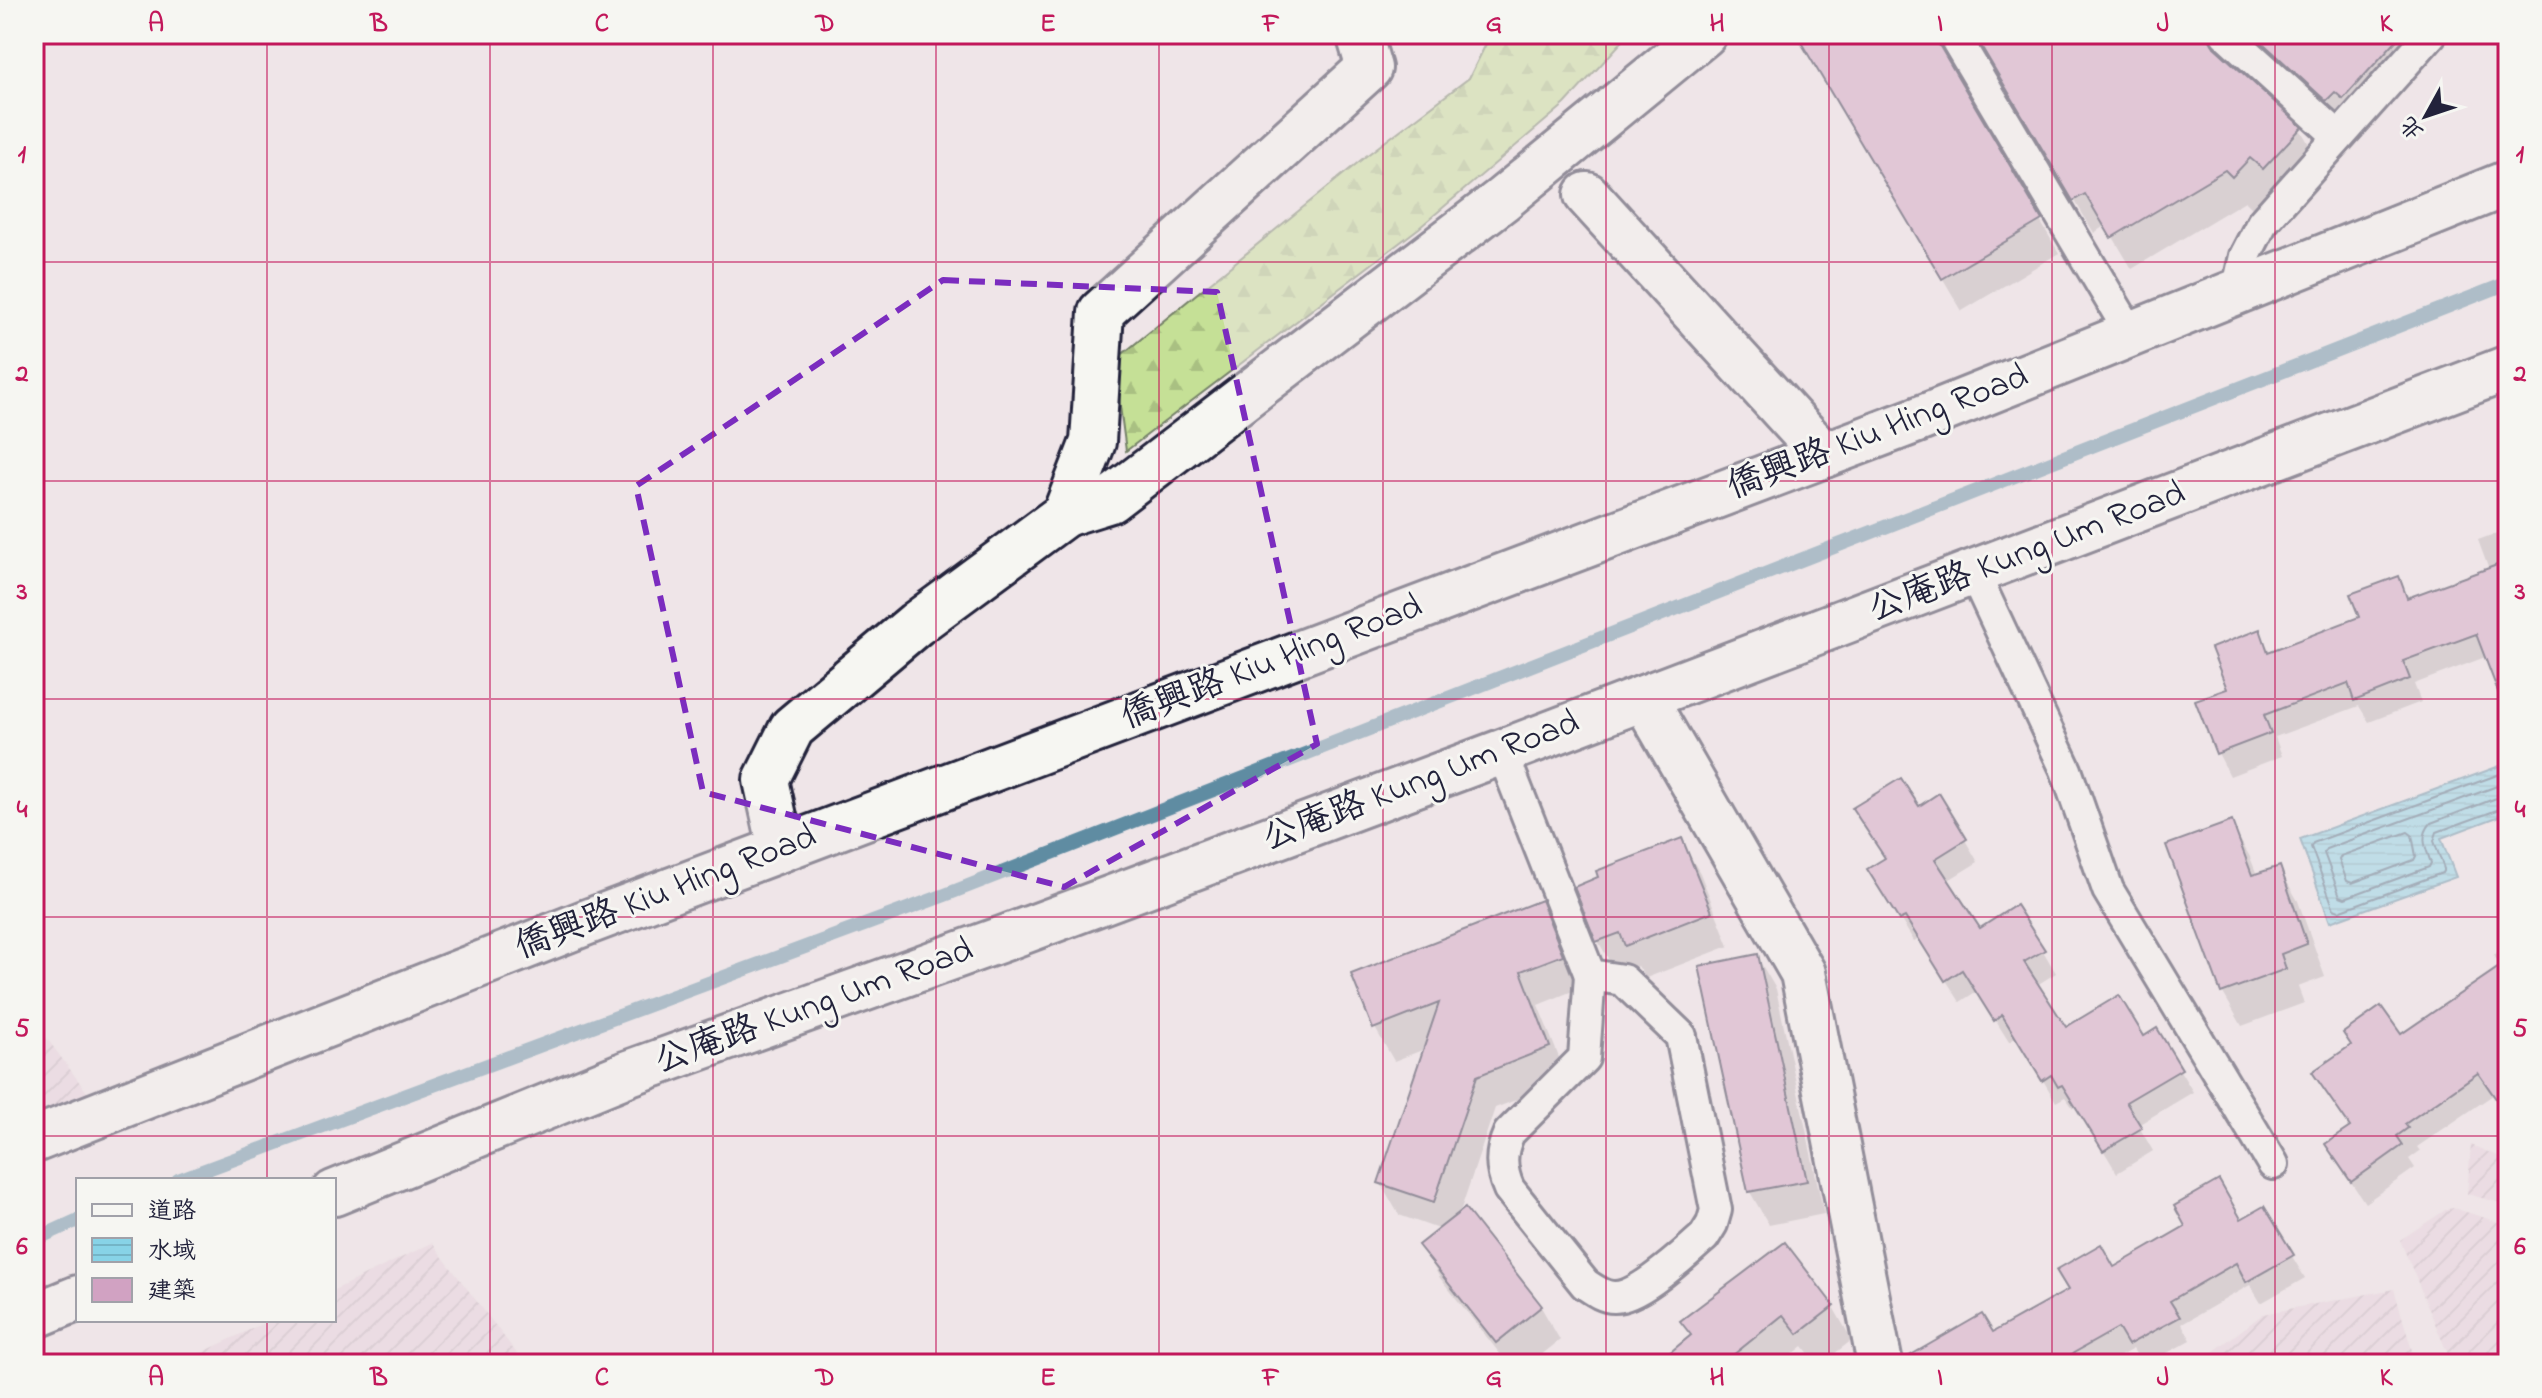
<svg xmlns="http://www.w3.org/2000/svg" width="2542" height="1398" viewBox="0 0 2542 1398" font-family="'Indie Flower','LXGW WenKai TC',sans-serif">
<defs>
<pattern id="industrial-furrows" width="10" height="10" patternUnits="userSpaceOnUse" patternTransform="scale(2)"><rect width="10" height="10" fill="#e6d1dd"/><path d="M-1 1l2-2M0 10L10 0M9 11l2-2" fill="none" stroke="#c5b3bf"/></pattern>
<pattern id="forest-firs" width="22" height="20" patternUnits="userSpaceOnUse" patternTransform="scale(2)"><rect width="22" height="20" fill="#c5e096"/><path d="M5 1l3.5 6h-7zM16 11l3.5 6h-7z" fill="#a9c082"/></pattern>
<pattern id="water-rules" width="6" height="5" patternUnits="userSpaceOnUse" patternTransform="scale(2)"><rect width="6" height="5" fill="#87d3e7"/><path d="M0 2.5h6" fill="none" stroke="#74b5c7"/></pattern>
</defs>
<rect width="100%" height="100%" fill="#efe5e8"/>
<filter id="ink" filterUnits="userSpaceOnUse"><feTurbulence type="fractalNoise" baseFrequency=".0125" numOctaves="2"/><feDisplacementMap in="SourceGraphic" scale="16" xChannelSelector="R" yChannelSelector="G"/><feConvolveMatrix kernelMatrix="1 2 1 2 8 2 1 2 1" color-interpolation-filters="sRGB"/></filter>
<g filter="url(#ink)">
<g fill="url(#industrial-furrows)">
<path d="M34,1021L89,1095L34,1118Z"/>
<path d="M2471,1145L2508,1160V1205L2467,1194Z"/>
<path d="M2450,1207L2508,1225V1364H2452L2400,1240Z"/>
<path d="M432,1243L525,1364H178L270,1320H334V1290Z"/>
<path d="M2394,1289L2416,1364H2197L2263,1314Z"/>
<path d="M1799,1352L1884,1359L1886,1364H1782Z"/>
</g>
<path fill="url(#forest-firs)" stroke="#748168" stroke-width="2" d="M1491,34H1629L1565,104L1419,228L1126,451L1114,361L1366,156L1469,78Z"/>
<path fill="url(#water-rules)" stroke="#5f8ca2" stroke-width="2" d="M2508,763V813L2441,838L2456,877L2330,922L2300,839Z"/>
<g fill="#0003">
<path d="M1798,34H2451L2362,131L2346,132L2231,54L2227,62L2300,129L2319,161L2282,201L2269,190L2252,208L2245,201L2132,269L2106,225L2094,233L1990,58L1982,50L1973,48L1955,59L1953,69L1955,76L2059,253L1962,311Z"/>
<path d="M2508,529V662L2488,656L2414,684L2421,702L2369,722L2359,706L2275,737L2282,756L2230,776L2218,753L2229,690L2259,632L2271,653L2361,618L2398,579L2410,599L2489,570L2478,540Z"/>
<path d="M1939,796L1978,862L1947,881L1979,931L2043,951L2056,973L2037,985L2065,1029L2143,1039L2156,1031L2193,1092L2138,1125L2153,1151L2117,1173L2077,1106L2073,1108L2065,1097L2056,1102L2017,1037L2009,1042L1977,991L1960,1002L1919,938L1914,941L1883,892L1887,860L1918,809Z"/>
<path d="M2231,824L2250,857L2257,875L2279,868L2298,901L2325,977L2298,987L2304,1003L2242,1026L2223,993L2169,847Z"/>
<path d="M1681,840L1700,873L1729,946L1646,978L1638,966L1617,974L1598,941L1601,878Z"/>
<path d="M1540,902L1559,935L1580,988L1538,1005L1568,1080L1495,1108L1459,1215L1465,1210L1541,1307L1560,1340L1530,1364H1508L1440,1278L1421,1245L1441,1230L1399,1215L1380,1182L1425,1049L1394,1061L1375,1028L1354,975Z"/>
<path d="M2508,945V1117L2493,1095L2417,1147L2420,1151L2409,1159L2415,1168L2365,1203L2341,1167L2351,1129L2314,1073L2400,1037L2500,969L2493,955Z"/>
<path d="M1757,957L1776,989L1824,1214L1769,1225L1750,1192L1702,968Z"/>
<path d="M2263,1208L2305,1278L2261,1303L2250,1285L2182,1324L2191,1340L2147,1364H2142L2133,1349L2106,1364H1946L1992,1335L2113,1269L2240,1221Z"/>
<path d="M1833,1307L1852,1340L1821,1364H1817L1803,1346L1781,1364H1659L1692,1337L1683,1321Z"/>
</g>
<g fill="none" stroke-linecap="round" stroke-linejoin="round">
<g stroke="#4a6980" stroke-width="2">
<path d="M2508,771L2313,843L2311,847L2334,909L2339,911L2442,873L2444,869L2434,841L2437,832L2508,806"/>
<path d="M2508,782L2326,849L2324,853L2340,896L2345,898L2429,867L2431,863C2426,848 2419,837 2431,823L2499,797L2508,796"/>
<path d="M2408,832L2412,835L2416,856L2414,860L2352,883L2347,881L2339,860L2341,856Z"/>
</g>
<g stroke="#5f8ca2" stroke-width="14">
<path d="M178,1180L945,895L2508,283"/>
<path d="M34,1240L78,1220"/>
</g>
</g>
<g fill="#d1a2c2" stroke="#22223b" stroke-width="2">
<path d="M1796,34H1935L1938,43L2042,220L1942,279Z"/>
<path d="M1974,34H2208L2214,47L2302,127L2263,169L2250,158L2232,177L2225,170L2111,238L2085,194L2073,201Z"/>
<path d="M2253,34H2402L2343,99L2335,92L2326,101Z"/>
<path d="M2508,561V709L2505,710L2476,634L2403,661L2410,679L2354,701L2348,683L2264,715L2271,733L2216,754L2195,700L2227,689L2211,648L2260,629L2268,652L2359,617L2350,594L2399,576L2407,598Z"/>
<path d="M1901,778L1919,806L1939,793L1967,839L1935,859L1980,928L2016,905L2045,950L2024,962L2066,1027L2119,995L2144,1036L2157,1028L2182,1069L2126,1102L2142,1128L2103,1151L2062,1085L2058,1087L2051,1075L2042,1081L2002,1015L1994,1021L1962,970L1945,981L1905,917L1899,920L1867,869L1885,858L1852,808Z"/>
<path d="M2232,821L2252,875L2280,866L2307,944L2281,954L2286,969L2221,993L2166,845Z"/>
<path d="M1682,838L1712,912L1625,946L1620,933L1596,942L1574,887L1598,877L1596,871Z"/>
<path d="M1541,900L1563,955L1521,971L1550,1047L1477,1076L1434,1202L1378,1183L1439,1003L1373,1029L1351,974Z"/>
<path d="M1758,954L1807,1181L1748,1192L1699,966Z"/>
<path d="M2508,961V1116L2478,1073L2405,1124L2408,1128L2397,1136L2403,1145L2351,1182L2325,1144L2350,1127L2312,1072L2351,1045L2343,1033L2381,1006L2401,1034Z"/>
<path d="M2219,1180L2241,1219L2264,1206L2294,1255L2246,1282L2236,1263L2170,1301L2180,1317L2128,1345L2118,1328L2054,1364H1904V1359L1982,1314L1993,1332L2068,1290L2056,1270L2101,1244L2114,1267L2185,1226L2174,1206Z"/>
<path d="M1465,1208L1542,1306L1496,1343L1418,1245Z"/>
<path d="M1785,1242L1834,1306L1798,1334L1783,1315L1722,1364H1656L1691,1335L1680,1321Z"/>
</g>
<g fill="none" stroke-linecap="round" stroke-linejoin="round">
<g stroke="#22223b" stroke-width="36">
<g id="lane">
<path d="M1953,34L2131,334"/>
<path d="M2226,34L2338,136"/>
<path d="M2237,292L2245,256L2262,223L2431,34"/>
<path d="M1974,573L2066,770L2108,890L2273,1164"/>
<path d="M1502,752L1590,975"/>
<path d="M1590,975L1623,980L1681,1036L1716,1210L1712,1224L1704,1237C1685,1253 1639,1298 1614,1297C1603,1297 1594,1290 1585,1284L1509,1189C1500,1168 1500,1153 1509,1133L1584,1058Z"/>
</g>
</g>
<g stroke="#22223b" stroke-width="50">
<g id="street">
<path d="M1587,195L1824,455"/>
<path d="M1065,514L1110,500L1503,199L1704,34"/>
<path d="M1644,698L1803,973L1880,1364"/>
<path d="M781,849L766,780L792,728L916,624L1065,514L1093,442L1101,312L1369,68L1359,34"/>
<path d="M34,1140L585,923L1917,420L2508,183"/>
</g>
</g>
<g stroke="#22223b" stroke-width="50">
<g id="secondary">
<path d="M334,1193L629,1073L1005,938L1502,752L2508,368"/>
<path d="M34,1316L78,1298"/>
</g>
</g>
<use href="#lane" stroke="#f6f6f2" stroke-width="30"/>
<use href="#street" stroke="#f6f6f2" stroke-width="44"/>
<use href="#secondary" stroke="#f6f6f2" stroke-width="44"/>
</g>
</g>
<path d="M0 0H2542V1398H0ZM943,280L1217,292L1317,744L1064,887L703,792L636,486Z" fill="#efe5e8" fill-opacity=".55" fill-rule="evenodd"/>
<path fill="none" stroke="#7b2cbf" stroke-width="6" stroke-dasharray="16 10" stroke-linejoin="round" d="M943,280L1217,292L1317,744L1064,887L703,792L636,486Z"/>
<path fill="none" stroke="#c2185b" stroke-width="2" stroke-opacity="0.55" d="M267,34V1180M490,34V1364M713,34V1364M936,34V1364M1159,34V1364M1383,34V1364M1606,34V1364M1829,34V1364M2052,34V1364M2275,34V1364M34,262H2508M34,481H2508M34,699H2508M34,917H2508M34,1136H2508M267,1320V1364"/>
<g text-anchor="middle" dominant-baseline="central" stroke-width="6" stroke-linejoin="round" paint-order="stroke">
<g font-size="36" fill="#22223b" stroke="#f6f6f2">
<text transform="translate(1878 433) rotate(-21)">僑興路 Kiu Hing Road</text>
<text transform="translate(2027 553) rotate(-21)">公庵路 Kung Um Road</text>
<text transform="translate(1272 663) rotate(-21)">僑興路 Kiu Hing Road</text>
<text transform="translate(1421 782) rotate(-21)">公庵路 Kung Um Road</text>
<text transform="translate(666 893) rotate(-21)">僑興路 Kiu Hing Road</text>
<text transform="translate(814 1007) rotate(-20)">公庵路 Kung Um Road</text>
</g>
</g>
<rect width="2542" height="1398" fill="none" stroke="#f6f6f2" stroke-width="88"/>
<rect x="76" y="1178" width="260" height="144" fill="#f6f6f2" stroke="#a1a1a9" stroke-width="2"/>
<rect x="92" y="1204" width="40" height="12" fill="#f6f6f2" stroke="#a1a1a9" stroke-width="2"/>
<text x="148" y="1218" font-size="24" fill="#22223b">道路</text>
<rect x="92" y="1238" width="40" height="24" fill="url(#water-rules)" stroke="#a1a1a9" stroke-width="2"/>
<text x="148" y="1258" font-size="24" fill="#22223b">水域</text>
<rect x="92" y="1278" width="40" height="24" fill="#d1a2c2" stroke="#a1a1a9" stroke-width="2"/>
<text x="148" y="1298" font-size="24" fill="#22223b">建築</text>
<g transform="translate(2426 116) rotate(230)" stroke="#f6f6f2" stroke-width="6" paint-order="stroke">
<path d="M0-6L14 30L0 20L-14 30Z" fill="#22223b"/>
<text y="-12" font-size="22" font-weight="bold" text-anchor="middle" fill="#22223b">北</text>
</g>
<rect x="44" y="44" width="2454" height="1310" fill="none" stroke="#c2185b" stroke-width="3"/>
<g font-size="26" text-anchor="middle" font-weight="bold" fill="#c2185b">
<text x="156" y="31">A</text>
<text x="379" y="31">B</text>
<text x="602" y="31">C</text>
<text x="825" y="31">D</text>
<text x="1048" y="31">E</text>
<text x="1271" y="31">F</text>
<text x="1494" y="31">G</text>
<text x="1717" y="31">H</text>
<text x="1940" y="31">I</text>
<text x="2163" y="31">J</text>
<text x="2386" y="31">K</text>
<text x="22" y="162">1</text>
<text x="2520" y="162">1</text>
<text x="22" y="381">2</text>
<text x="2520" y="381">2</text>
<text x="22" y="599">3</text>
<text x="2520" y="599">3</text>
<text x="22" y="817">4</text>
<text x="2520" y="817">4</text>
<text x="22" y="1036">5</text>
<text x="2520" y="1036">5</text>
<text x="22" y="1254">6</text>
<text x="2520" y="1254">6</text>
<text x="156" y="1385">A</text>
<text x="379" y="1385">B</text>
<text x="602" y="1385">C</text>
<text x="825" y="1385">D</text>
<text x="1048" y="1385">E</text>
<text x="1271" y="1385">F</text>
<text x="1494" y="1385">G</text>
<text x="1717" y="1385">H</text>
<text x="1940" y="1385">I</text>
<text x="2163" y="1385">J</text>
<text x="2386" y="1385">K</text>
</g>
</svg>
